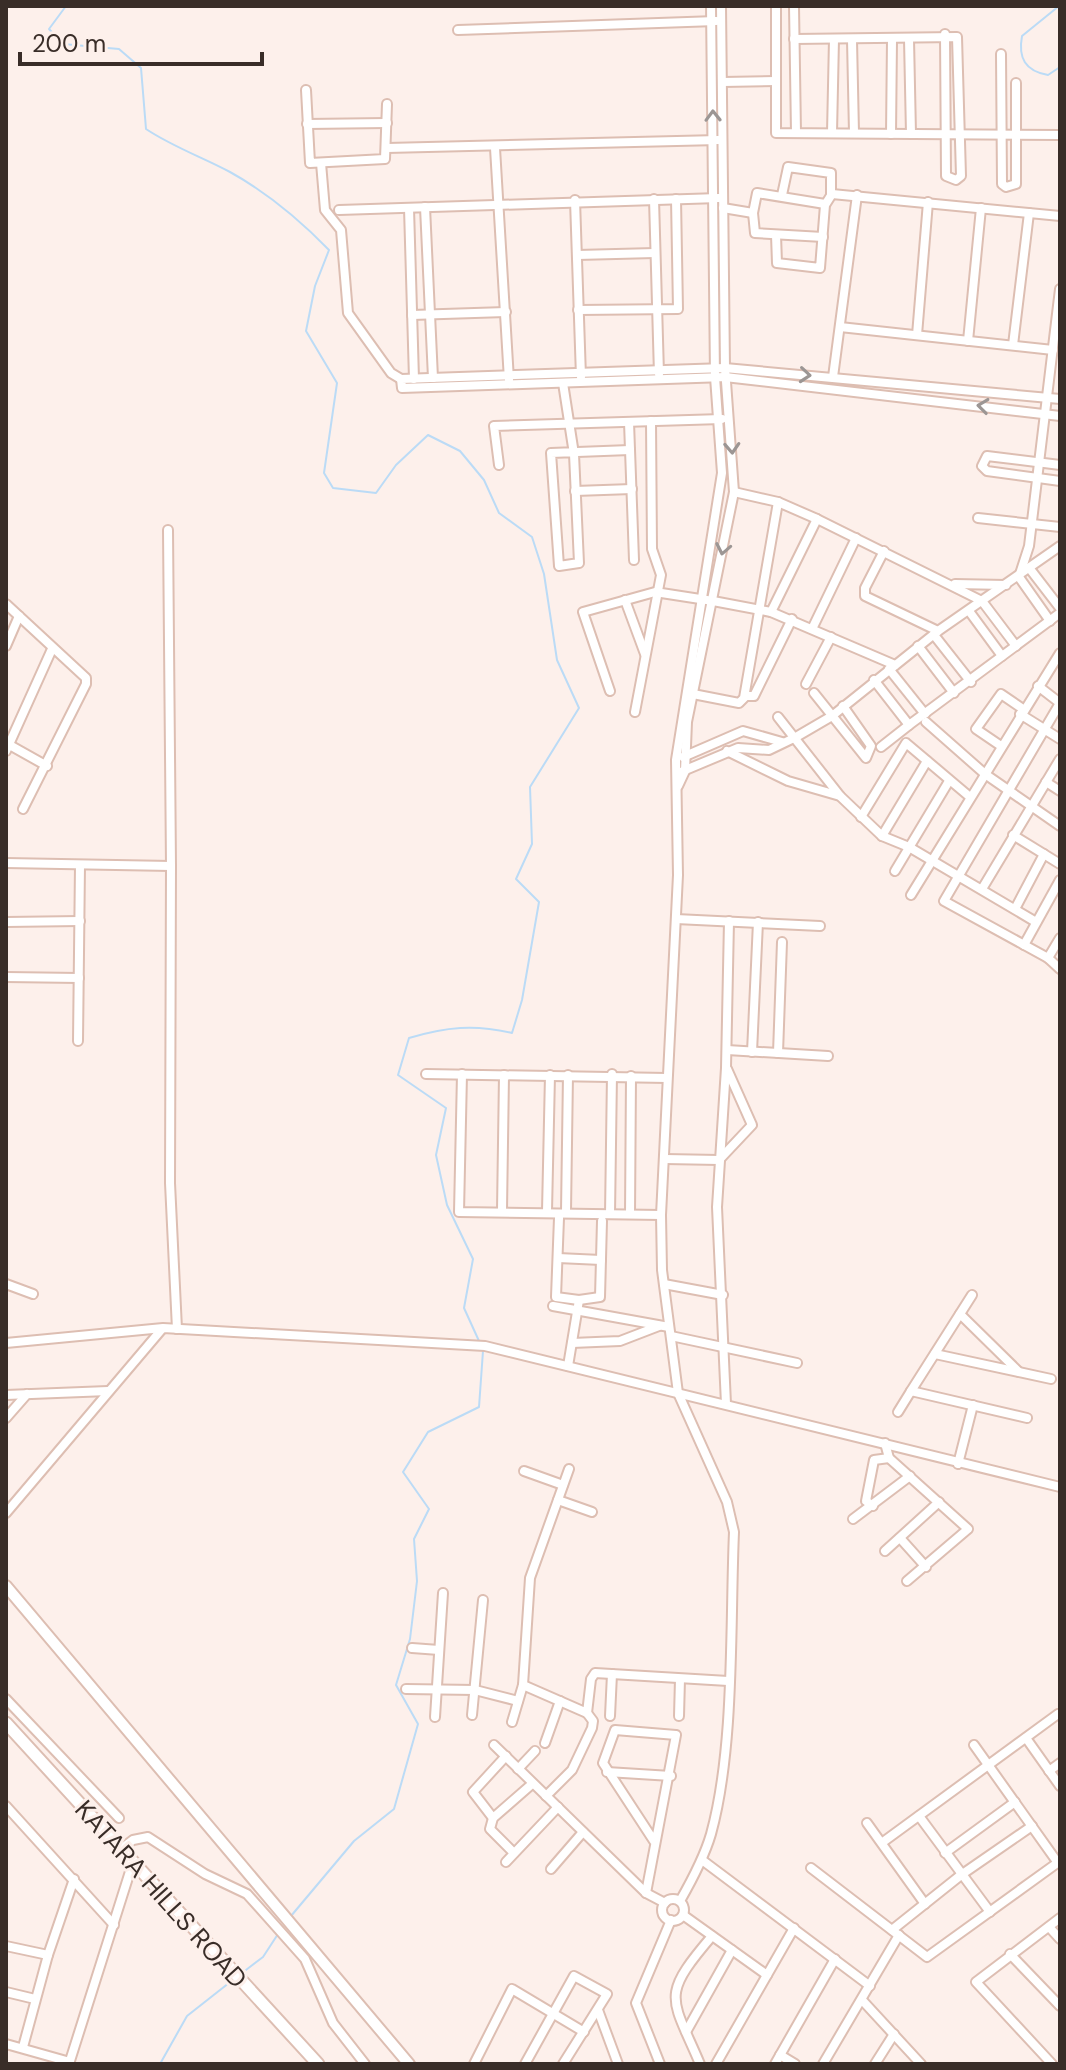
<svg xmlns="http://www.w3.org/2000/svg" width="1066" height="2070" viewBox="0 0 1066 2070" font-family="'DM Sans',sans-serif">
<rect width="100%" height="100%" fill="#fdf0eb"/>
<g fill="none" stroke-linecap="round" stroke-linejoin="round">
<g stroke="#bbdbf6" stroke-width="2">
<path d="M66,6L49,29L63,44L119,49L141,68L146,129C173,147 202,157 230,172C268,193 299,219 329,250L315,286L306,331L337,383L324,473L333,488L376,493L396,465L428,435L460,451L484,480L499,513L532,537L544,574L557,660L579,708L530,787L532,844L516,879L539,902L522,1000L512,1033C474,1024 446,1027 409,1038L398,1075L446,1108L436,1155L447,1205L473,1259L464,1308L479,1341"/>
<path d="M998,6H1015"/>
<path d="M1059,6L1022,36C1018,58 1025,71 1048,75L1060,67"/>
<path d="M291,1916L354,1841L394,1809L418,1724L396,1685L410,1639L417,1581L414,1539L429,1509L403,1472L428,1432L479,1407L483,1351"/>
<path d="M242,1973L263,1957L278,1934"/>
<path d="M160,2064L187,2016L234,1979"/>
</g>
<g stroke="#ddbeb2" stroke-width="12">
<g id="minor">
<path d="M776,6V133L1060,135"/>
<path d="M794,6L796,133"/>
<path d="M458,30L716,21"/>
<path d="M794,39L957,37L961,176L956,180L946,176L945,34"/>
<path d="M909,39L911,134"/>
<path d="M852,40L854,133"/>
<path d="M1001,54L1002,184L1006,187L1016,184V83"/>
<path d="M723,82L776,81"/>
<path d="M306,90L310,163L385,159L387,104"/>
<path d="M307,124L387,123"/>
<path d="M832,133L834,39"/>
<path d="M891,134L892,40"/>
<path d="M387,148L719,140"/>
<path d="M495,148L509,380"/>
<path d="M321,163L325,210L341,230L348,313L391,373L401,379"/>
<path d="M782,195L788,167L831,173V194"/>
<path d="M654,199L659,374"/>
<path d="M575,200L581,377"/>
<path d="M425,207L433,378"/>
<path d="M409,208L414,379"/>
<path d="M723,208L753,213"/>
<path d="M339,210L719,198"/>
<path d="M776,235L777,263L820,268L825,205L832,194L1060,216"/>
<path d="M823,237L755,233L753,213L757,193L825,204"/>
<path d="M577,255L655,253"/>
<path d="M578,310L678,309L676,199"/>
<path d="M412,315L506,312"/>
<path d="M840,327L1053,350"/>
<path d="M917,335L928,202"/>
<path d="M968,341L981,208"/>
<path d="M1013,345L1029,213"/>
<path d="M833,377L857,195"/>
<path d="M563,383L574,454L579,563L559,566L551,453L630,450"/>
<path d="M1060,399L725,368L401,379L402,388L725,377L1060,416"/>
<path d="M629,422L634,560"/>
<path d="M499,465L494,426L722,419"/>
<path d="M1060,465L987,456L982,466L987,471L1060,481"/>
<path d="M575,491L632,489"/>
<path d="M734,492L778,502L817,519L982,601L1016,646"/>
<path d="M978,518L1060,527"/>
<path d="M884,551L865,588V596L938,631"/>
<path d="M1030,569L1060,608"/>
<path d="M955,584L1006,585"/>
<path d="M625,600L645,654"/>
<path d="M6,604L86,678V684L23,809"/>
<path d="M969,611L1002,656"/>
<path d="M771,612L817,519"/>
<path d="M1050,621L1019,577L1029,546L1060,289"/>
<path d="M812,629L856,538"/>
<path d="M934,635L971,682"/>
<path d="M6,646L19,616"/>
<path d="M918,646L954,693"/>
<path d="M889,669L925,714"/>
<path d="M874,680L909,725L1060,613"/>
<path d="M806,684L831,637"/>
<path d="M1038,686L1060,703"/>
<path d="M610,691L583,612L655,592L713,601L771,612L895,665"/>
<path d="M814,693L866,758L871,746L843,706"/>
<path d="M693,694L739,703L744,698L778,502"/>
<path d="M745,696H754L792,619"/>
<path d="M1060,703L944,901L1048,958L1060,969"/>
<path d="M635,712L661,575L652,549L651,421"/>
<path d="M1020,714L1060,739"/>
<path d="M778,717L840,796"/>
<path d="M926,722L985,774L1060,826"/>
<path d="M6,743L47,766"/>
<path d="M1001,746L976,729L1001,694L1023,709"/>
<path d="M881,747L909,725"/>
<path d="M6,751L52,649"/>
<path d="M727,751L788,781L840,796L882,836L909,847L1036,922"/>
<path d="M683,757L743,731L782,742"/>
<path d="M683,771L738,748L769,750L796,737L832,716L938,631L1060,546"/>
<path d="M1046,782L1060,791"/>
<path d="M678,786L685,771L687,722L734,492L725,368L721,6"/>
<path d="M861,817L906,743L970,797"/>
<path d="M1013,835L1060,864"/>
<path d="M882,836L927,761"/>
<path d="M6,863L171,866L168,530"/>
<path d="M171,866L170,1183L177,1329"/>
<path d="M895,871L949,781"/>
<path d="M982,889L1060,759"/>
<path d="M911,895L1060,653"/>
<path d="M1015,909L1044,854"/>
<path d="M676,919L820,926"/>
<path d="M6,922L80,921"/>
<path d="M1024,945L1060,880"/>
<path d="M1048,958L1060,938"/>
<path d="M6,977L79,978"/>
<path d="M78,1041L80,865"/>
<path d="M727,1050L828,1056"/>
<path d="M752,1052L758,922"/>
<path d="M778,1053L782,942"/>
<path d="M426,1074L667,1078"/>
<path d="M462,1074L459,1212L661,1215"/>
<path d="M665,1159L719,1160L752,1125L727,1069"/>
<path d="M502,1210L504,1075"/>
<path d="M547,1211L550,1075"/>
<path d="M566,1211L568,1075"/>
<path d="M610,1214L612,1074"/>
<path d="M630,1214L631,1076"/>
<path d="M559,1218L556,1297L579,1300L568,1366"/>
<path d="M558,1258L601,1260"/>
<path d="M6,1284L33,1294"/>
<path d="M664,1284L723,1295"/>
<path d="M972,1295L911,1391L1027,1418"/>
<path d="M579,1300L600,1297L602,1221"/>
<path d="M553,1306L669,1327"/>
<path d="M960,1314L1019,1372"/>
<path d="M671,1336L797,1363"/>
<path d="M6,1343L163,1328L485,1346L1060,1487"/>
<path d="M572,1343L620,1341L659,1326"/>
<path d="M935,1354L1051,1379"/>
<path d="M6,1395L108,1391"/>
<path d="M726,1404L717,1207L726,1068L729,921"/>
<path d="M898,1412L911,1391"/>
<path d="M6,1418L27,1394"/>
<path d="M885,1443L889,1458L968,1529L907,1581"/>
<path d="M958,1464L973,1405"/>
<path d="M524,1471L563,1485"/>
<path d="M558,1500L592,1512"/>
<path d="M873,1506L866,1501L874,1460L889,1458"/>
<path d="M6,1513L162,1329"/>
<path d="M853,1519L910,1476"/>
<path d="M900,1538L926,1567"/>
<path d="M885,1551L939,1502"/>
<path d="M412,1648L439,1650"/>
<path d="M523,1685L587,1713L591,1679L595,1673L728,1681"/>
<path d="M406,1689L475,1690L518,1701"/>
<path d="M6,1699L119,1818"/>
<path d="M472,1715L483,1600"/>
<path d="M610,1716L612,1674"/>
<path d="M679,1716L680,1679"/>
<path d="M435,1717L443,1593"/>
<path d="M512,1722L523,1685L530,1578L569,1469"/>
<path d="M1026,1738L1060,1786"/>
<path d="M545,1743L560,1701"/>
<path d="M494,1745L646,1893L665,1903"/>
<path d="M974,1745L1058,1863"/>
<path d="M518,1769L535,1751"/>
<path d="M1049,1771L1060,1763"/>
<path d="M607,1772L671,1776"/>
<path d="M546,1796L572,1770L592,1728L593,1721L587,1713"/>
<path d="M6,1806L114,1925"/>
<path d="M919,1816L990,1912"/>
<path d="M493,1818L473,1792L506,1756"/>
<path d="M867,1823L925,1904"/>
<path d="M883,1842L1058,1714"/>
<path d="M121,1849L133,1840L148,1837L205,1874L247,1894L305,1959L333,2023L365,2064"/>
<path d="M514,1853L490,1829L493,1818L532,1784"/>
<path d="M945,1853L1015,1802"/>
<path d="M702,1860L870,1986"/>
<path d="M506,1862L558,1807"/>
<path d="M811,1868L927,1957L1060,1861"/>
<path d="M551,1869L583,1832"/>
<path d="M646,1893L676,1735L615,1730L603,1763L654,1841"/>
<circle cx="673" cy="1910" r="11"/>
<path d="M680,1901C692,1880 704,1858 711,1834C735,1747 730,1624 734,1532L727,1502L678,1393L662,1270L661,1215L678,875L676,760L722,473L715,377L711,6"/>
<path d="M683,1915L767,1975"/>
<path d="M1049,1927L1060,1939"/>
<path d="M892,1930L961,1875L1032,1826"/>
<path d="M6,1946L48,1955"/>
<path d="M1010,1954L1060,2006"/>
<path d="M6,1992L35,1999"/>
<path d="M862,2000L921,2064"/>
<path d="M598,2010L618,2064"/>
<path d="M686,2032L732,1950"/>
<path d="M6,2044L70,2062"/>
<path d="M23,2047L48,1955L74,1879"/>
<path d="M780,2055L795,2064"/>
<path d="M69,2064L133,1862"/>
<path d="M474,2064L512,1989L584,2032"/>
<path d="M525,2064L574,1976L607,1994L563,2064"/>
<path d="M660,2064L636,2003L671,1920"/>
<path d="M700,2064C671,1996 660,1997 712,1936"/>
<path d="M716,2064L794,1928"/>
<path d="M775,2064L835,1959"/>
<path d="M823,2064L899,1935"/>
<path d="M875,2064L894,2034"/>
<path d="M1052,2064L976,1982L1060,1918"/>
</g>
</g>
<g stroke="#ddbeb2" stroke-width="14">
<path id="tertiary" d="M6,1586L409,2064"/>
</g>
<g stroke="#ddbeb2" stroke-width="15">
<path id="secondary" d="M6,1723L318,2064"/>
</g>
<use href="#minor" stroke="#fff" stroke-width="8"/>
<use href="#tertiary" stroke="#fff" stroke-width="10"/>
<use href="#secondary" stroke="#fff" stroke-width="11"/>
</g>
<defs><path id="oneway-chevron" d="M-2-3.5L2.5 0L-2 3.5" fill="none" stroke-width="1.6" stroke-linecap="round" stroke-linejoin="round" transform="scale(2)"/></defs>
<g stroke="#9c9694">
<use href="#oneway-chevron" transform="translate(713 116) rotate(-91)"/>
<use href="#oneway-chevron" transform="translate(805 375) rotate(5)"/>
<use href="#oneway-chevron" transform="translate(983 406) rotate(-173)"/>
<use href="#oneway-chevron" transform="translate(732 448) rotate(87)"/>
<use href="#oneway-chevron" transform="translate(723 549) rotate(101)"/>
</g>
<g text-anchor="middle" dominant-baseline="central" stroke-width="6" stroke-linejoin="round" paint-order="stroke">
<g font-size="26" fill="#392d28" stroke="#fdf0eb">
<text transform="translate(161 1894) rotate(48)">KATARA HILLS ROAD</text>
</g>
</g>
<rect width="1066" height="2070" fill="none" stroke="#392d28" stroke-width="16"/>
<path d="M20 52v12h242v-12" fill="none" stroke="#392d28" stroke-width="4"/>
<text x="32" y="52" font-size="24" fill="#392d28" stroke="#fdf0eb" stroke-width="6" paint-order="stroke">200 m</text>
</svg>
